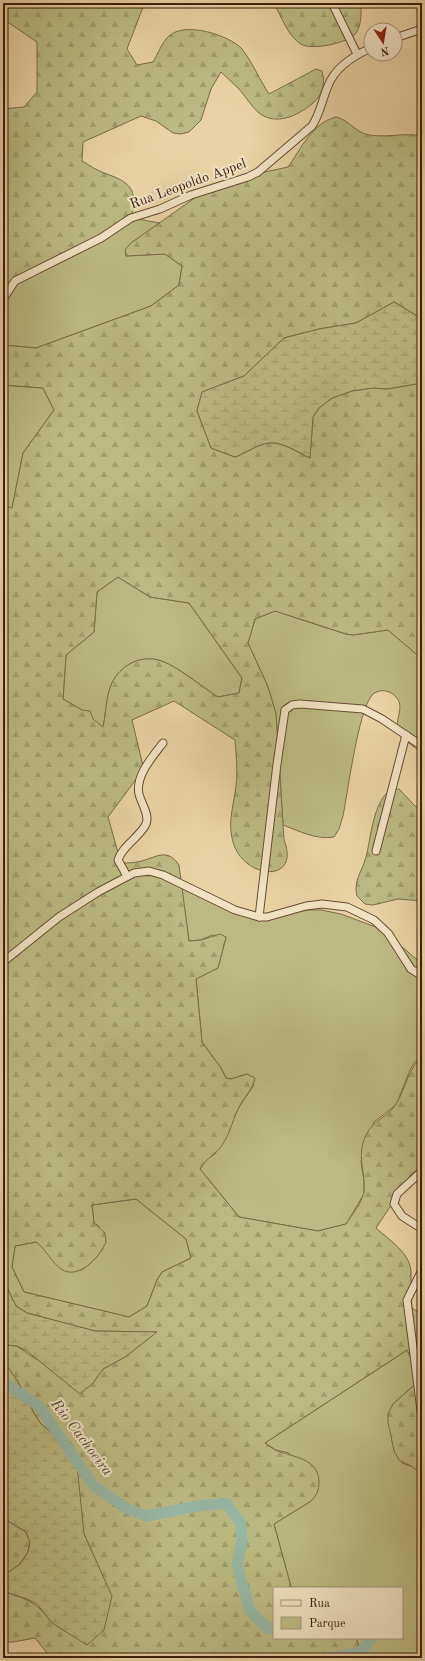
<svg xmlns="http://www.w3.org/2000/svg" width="425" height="1661" viewBox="0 0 425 1661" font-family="'Old Standard TT',serif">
<defs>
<pattern id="forest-firs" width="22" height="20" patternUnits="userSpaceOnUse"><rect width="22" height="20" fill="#bbba82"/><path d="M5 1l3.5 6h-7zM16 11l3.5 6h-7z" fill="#a29f6f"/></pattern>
<pattern id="wetland-marsh" width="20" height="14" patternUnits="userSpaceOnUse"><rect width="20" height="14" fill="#bbba82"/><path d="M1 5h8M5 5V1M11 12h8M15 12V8" fill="none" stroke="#a29f6f"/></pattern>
</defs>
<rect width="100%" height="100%" fill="#e9d2a3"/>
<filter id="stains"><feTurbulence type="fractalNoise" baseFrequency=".005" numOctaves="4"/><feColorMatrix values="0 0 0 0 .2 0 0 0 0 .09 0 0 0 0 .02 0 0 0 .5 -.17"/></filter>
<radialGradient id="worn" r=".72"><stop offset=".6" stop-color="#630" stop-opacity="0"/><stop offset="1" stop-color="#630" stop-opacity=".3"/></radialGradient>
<g fill="#bbba82" stroke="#7c6c48">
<path d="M131,218L160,223L131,243L126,256L165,254L182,266L179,285L151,306L36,348L3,345V288Z"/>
<path d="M3,385L43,388L54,410L23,453L12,509L3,505Z"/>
<path d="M118,577L150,597L189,603L242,678L239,693L218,697C202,687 175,664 158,660C139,656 120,666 112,683C106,696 106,713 103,728L82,710L63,699L66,655L94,632L97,592Z"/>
<path d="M275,611L346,634L353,635L388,630L422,659V753C414,747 402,739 398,730C395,719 405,706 396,697C390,690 379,688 372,695C358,712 348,791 343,816L339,829L334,837C316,840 299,831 283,825L276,714L268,687L248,643L255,619Z"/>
<path d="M181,885L227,907L270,917L308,910H321L341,914L381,929L422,964V1056L414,1063L410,1070L396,1105L374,1122L361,1161L364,1181V1194L346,1224L318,1231L239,1217L200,1169L207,1159L215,1154L239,1107L254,1085L247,1074L231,1079L226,1078L221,1068L202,1042L196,978L218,968L226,937L212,935L201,940L189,941Z"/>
<path d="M136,1199L186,1239L191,1258L162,1272L157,1280L147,1306L129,1317L24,1292L12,1267L15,1246L36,1242L43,1247L62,1269L82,1270L93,1261L103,1249L99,1226L94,1223L92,1205Z"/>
<path d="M407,1350L421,1379L393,1404L402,1463L413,1467L422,1474V1658H364L356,1638H402V1588L291,1587L274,1524L311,1501L289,1453L276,1450L265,1443Z"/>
</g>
<g fill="url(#forest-firs)" stroke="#7c6c48" fill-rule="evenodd">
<path d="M3,3H190L143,7L127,49L137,65L153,62C158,54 162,42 169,36C185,21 229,35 242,49C251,60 261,82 269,94L316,69L322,71C326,84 322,96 312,104C297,116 276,126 259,113C251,106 246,97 239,89C233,83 227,78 221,72L211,89L201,120L189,132L181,134L173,133L156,121L141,116L83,142L82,161C89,165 96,170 104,173C130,182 139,189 131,218L3,288V109L24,107L37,92V42L3,19Z"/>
<path d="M274,3H361C361,13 362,24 356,33C349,43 311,51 301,44C288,36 281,16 274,3Z"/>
<path d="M336,117C347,119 354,130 365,134C383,139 404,132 422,136V319L394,302L356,323L319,329L284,338L244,376L202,392L197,411L211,448L235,457C246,453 258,444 269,443C282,441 298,453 310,458L313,417L319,408L332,398L352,391L373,388L387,389L422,383V659L388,630L353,635L346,634L275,611L255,619L248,643L268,687L276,714L284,840C302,885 240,880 232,838C228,821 234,803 236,786C238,772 236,755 235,740L174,701L132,720L143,766L137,778L108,817L121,863C126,863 132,863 137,862C155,859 166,846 179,865L189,941L201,940L220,934L226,937L218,968L196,979L202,1042L221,1068L226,1078L231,1079L247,1074L255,1078C253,1089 244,1097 239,1107C233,1119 230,1133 223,1144C216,1155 207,1157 200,1169L239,1217L318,1231L346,1224C352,1215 362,1202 364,1192C366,1175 358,1160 363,1143C369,1120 386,1120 396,1104C406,1088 408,1069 422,1056V1165L411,1175L376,1228C389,1240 411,1253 411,1273C411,1285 411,1296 412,1308L422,1315V1474L413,1467L399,1460L394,1451L388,1422V1414L393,1404L421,1379L407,1350L265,1443C268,1445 272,1448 275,1450C292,1457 319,1458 319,1482C319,1490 317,1495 311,1501L274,1524L291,1587L293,1588H274V1638H356L364,1658H48L47,1653L35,1638L13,1642H3V1591C27,1599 37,1602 52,1623L92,1552L84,1534L59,1439L41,1424L35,1415L18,1382L5,1365L3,1360V1348L8,1345L17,1346L34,1358L93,1383L103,1369L125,1357L156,1332L95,1331L27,1313L16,1306L3,1279V505L12,508L23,453L54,410L43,388L3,385V345L36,348L151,306L179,285L182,266L165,254L126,256L125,250L131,243L210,187L242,177L288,167C301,149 312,123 336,117ZM118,577L150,597L189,603L242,678L239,693L218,697C202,687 175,664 158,660C139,655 120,666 112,683C106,696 106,713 103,727L93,719L90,711L82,710L63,699L66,655L94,632L97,592ZM136,1199L186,1239L191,1258L162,1272L157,1280L147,1306L129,1317L24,1292L12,1267L15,1246L36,1242C46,1249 51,1262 61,1269C79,1281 100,1256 106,1242L105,1233L94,1223L92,1205Z"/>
<path d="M392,789H399L415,806L422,809V901L398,899L373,905L365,904L357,896C353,881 362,872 366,857C371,838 373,800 392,789Z"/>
<path d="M3,1518L26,1532L30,1542L28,1552L20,1564L3,1576Z"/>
</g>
<g fill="url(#wetland-marsh)" stroke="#7c6c48">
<path d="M394,302L422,319V383L387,389L373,388L352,391L332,398L319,408L313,417L310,458C299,453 282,441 269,443C258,444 246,453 235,457L211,448L197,411L202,392L244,376L284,338L319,329L356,323Z"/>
<path d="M3,1279L16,1306L27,1313L95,1331L157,1332L125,1357L103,1369L93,1383L80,1394L27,1351L17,1346L8,1345L3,1348Z"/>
<path d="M3,1360L18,1382L35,1415L41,1424L59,1439L77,1465L84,1534L112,1596L104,1630L87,1645L52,1623L37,1604L27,1599L3,1591V1576L20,1564L28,1552L30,1542L26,1532L3,1518Z"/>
</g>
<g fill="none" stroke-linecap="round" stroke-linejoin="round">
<g stroke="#97b8a6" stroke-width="11">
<path d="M3,1382L39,1406L93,1485L126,1508L146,1516L198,1506L226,1503L241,1523L242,1541L237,1565L250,1611L267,1628H274"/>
<path d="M329,1658L361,1652L372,1638"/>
</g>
<g stroke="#684a32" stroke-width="9">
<g id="minor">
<path d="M332,3L357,54"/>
<path d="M395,38L422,29"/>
<path d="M3,299L15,281L101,238L131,218L160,209L191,195L248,177L258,172L312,126C320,114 322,100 328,86C335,67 353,56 371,48"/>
<path d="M376,851L406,735"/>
<path d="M127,876L118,860C122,846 140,837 146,824C150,815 141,803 139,794C135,776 153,756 163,743"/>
<path d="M259,917L277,764L285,710L292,705L300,704L363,709L382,719L422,746"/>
<path d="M3,962L59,917L98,892L134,873L149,871L163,875L235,910L259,917H267L306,906L322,904L347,907L374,920L388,933L411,969L422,976"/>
<path d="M422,1171L397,1194L394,1204L402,1216L422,1229"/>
<path d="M422,1270L407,1300L422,1418"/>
</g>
</g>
<use href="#minor" stroke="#f1e2c3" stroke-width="7"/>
</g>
<g text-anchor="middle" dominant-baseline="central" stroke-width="4" stroke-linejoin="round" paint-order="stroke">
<g font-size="14" fill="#3d1d0d" stroke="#f1e2c3">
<text transform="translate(188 184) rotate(-20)">Rua Leopoldo Appel</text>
</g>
<g font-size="15" font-style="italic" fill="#584c3b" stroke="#f1e2c3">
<text transform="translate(81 1438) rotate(53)">Rio Cachoeira</text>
</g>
</g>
<rect width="425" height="1661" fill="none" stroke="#e9d2a3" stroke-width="16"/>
<rect x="4" y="4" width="417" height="1653" fill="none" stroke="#3d1d0d" stroke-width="2"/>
<rect x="8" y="8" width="409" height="1645" fill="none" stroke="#3d1d0d"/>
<rect x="273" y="1587" width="130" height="52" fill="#f1e2c3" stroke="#a9937a"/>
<rect x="281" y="1600" width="20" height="6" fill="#f1e2c3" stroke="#a9937a"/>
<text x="309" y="1607" font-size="12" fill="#3d1d0d">Rua</text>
<rect x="281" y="1617" width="20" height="12" fill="#bbba82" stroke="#a9937a"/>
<text x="309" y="1627" font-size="12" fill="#3d1d0d">Parque</text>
<g transform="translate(383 42) rotate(168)"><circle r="19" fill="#f1e2c3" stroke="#a9937a"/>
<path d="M0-3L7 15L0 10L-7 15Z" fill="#8f2418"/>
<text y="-6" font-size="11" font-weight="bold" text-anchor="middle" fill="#3d1d0d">N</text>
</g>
<rect width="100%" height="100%" filter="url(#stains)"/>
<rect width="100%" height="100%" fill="url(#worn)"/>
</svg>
